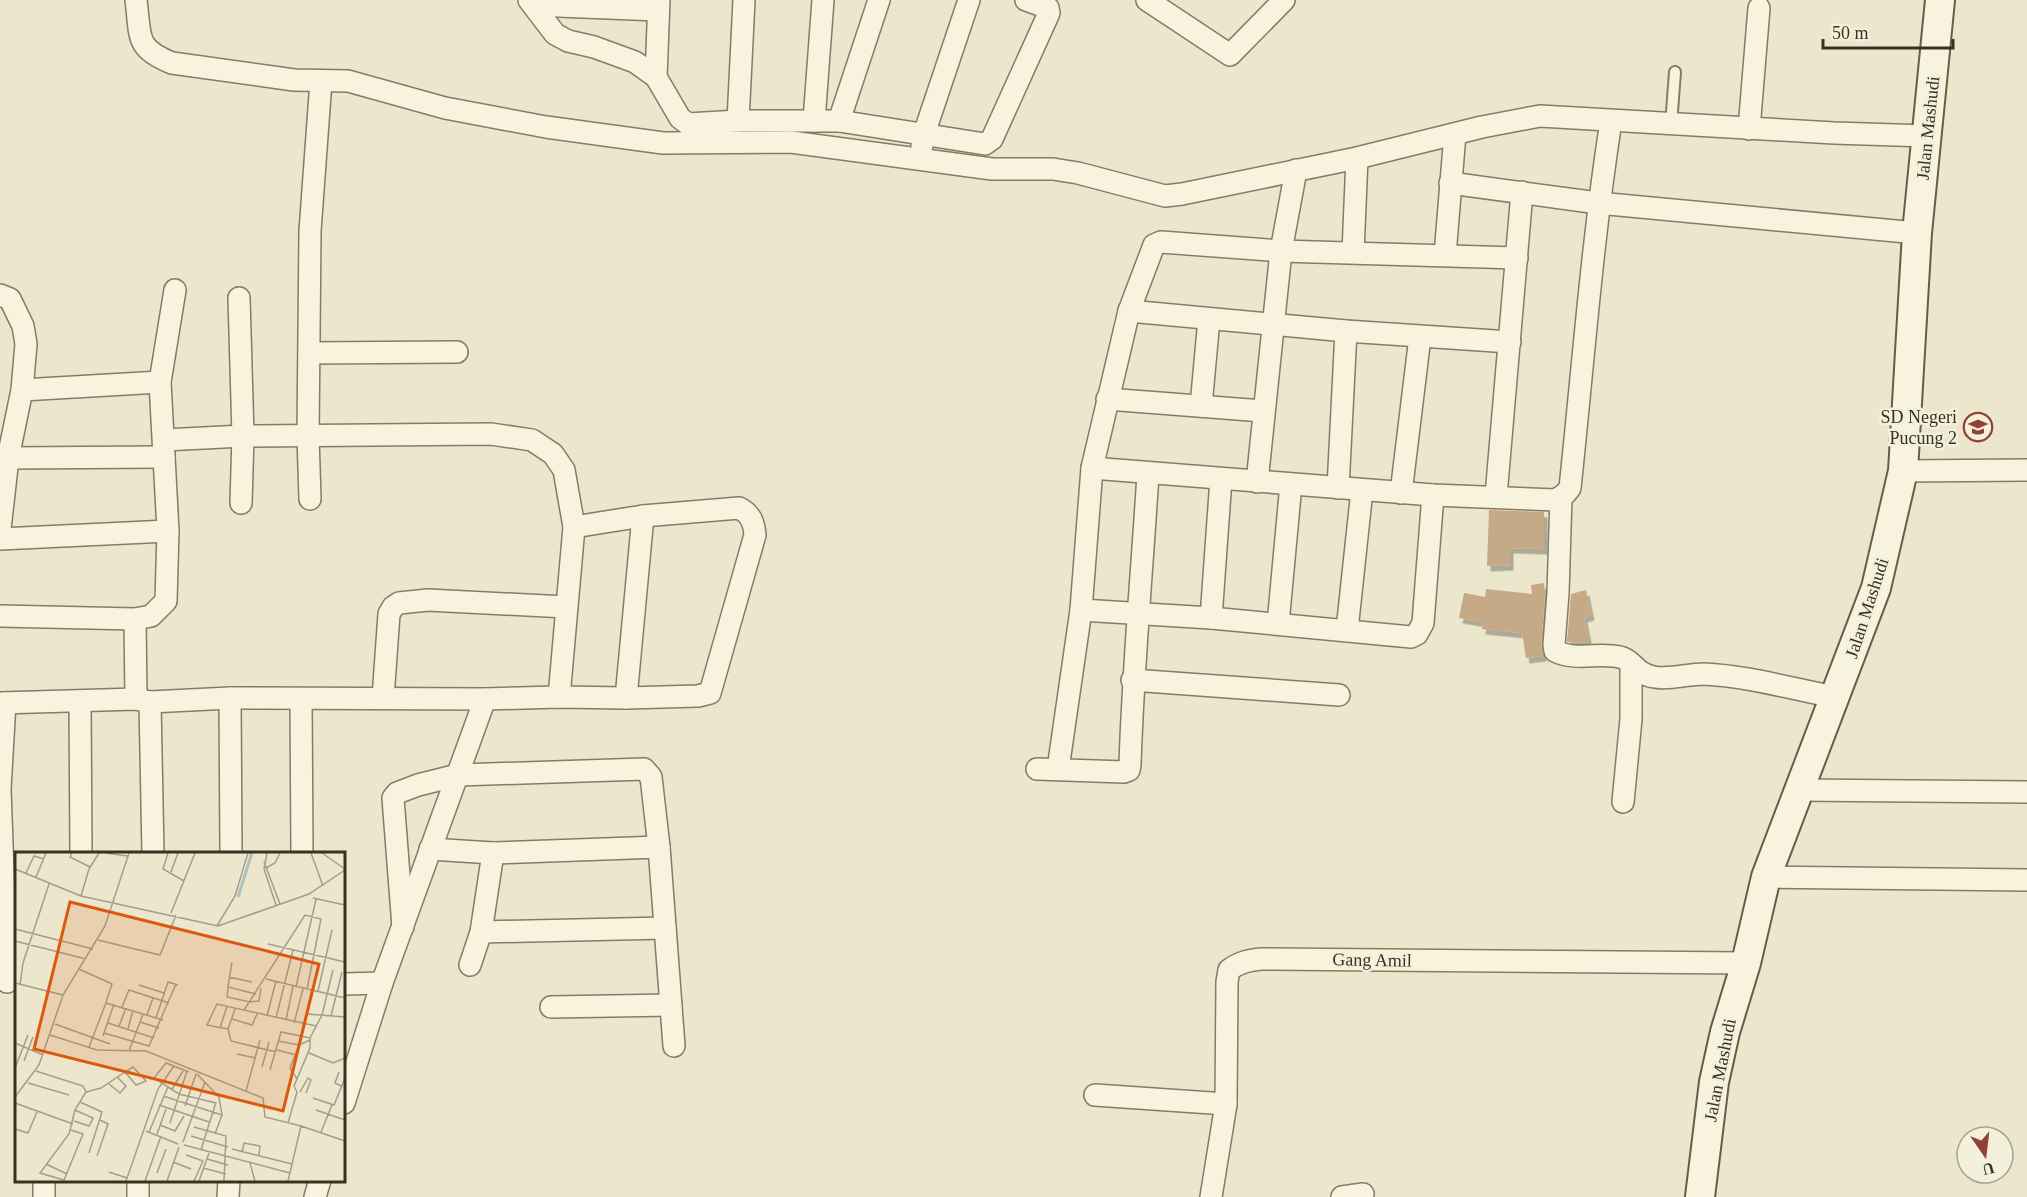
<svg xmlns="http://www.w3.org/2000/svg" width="2027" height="1197" viewBox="0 0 2027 1197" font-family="Georgia,serif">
<defs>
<filter id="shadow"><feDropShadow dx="3.5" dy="5.5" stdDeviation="0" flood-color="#0004"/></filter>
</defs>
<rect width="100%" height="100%" fill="#ebe6cc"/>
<g fill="#c6a986" filter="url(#shadow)">
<path d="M1489,510L1544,512V549L1510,548V565L1487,566Z"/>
<path d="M1544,583L1545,594L1541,644L1543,656L1526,658L1522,633L1482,629L1483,622L1459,618L1464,593L1485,597L1486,589L1532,594L1531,585Z"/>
<path d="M1586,590L1591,615L1584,617L1589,643L1567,642L1571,594Z"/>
</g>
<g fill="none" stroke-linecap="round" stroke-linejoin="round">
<g stroke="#877b61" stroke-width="14">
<path id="lane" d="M1671,125L1675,72"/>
</g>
<g stroke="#877b61" stroke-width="24">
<g id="street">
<path d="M136,0C141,36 134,48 172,63L294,80L348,81L445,108L546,127L663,143L791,142L992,169H1053L1078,173L1165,196L1182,194L1357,158L1482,127L1540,116L1834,133L1927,136"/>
<path d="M529,0L555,34L568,41L594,47L635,62L656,77L680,118L688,124L738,121H839L985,144L992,139L1049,13L1048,8L1026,0"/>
<path d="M1147,0L1230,55L1284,0"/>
<path d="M533,5L658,10"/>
<path d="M656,77L659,0"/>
<path d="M738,121L744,0"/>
<path d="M814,121L823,0"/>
<path d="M839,121L879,0"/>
<path d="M1749,129L1759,8"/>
<path d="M922,146L924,134L969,0"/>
<path d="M1450,183L1598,203L1917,233"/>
<path d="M1353,252L1357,158"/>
<path d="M1445,255L1455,134"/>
<path d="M0,295L10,299L23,326L26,344L22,390L8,458L0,529"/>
<path d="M239,298L243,436L241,503"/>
<path d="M1129,311L1346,331L1510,342"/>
<path d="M309,353L457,352"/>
<path d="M22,390L160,382"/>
<path d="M1107,399L1263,411"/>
<path d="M1201,406L1209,319"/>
<path d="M164,440L243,436L491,434L532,440L553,454L564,470L574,527L559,697"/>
<path d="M8,458L164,457"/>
<path d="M1092,468L1433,495L1556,500L1565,494L1570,488C1583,366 1592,243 1611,121"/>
<path d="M1903,471L2027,470"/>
<path d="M1257,482L1281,251L1296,170"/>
<path d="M1338,488L1346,331"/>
<path d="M1401,493L1420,337"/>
<path d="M1496,496L1522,192"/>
<path d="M1561,497L1558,593L1554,645L1555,651C1577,662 1601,651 1623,658C1634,662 1636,674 1654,677C1670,680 1687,674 1704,674C1748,676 1792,689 1835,697"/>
<path d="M310,499L308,436L310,231L321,81"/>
<path d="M0,539L168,531"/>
<path d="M1081,610L1211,618L1411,637L1417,634L1423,623L1433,495"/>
<path d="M0,616L135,619L151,616L166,601L168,531L160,382L175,290"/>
<path d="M1211,618L1221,479"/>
<path d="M135,619L136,699"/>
<path d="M1278,624L1291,484"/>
<path d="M1347,630L1362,490"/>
<path d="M1132,680L1339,695"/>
<path d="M230,698L231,854"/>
<path d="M383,698L389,614L393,607L399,603L428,600L566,607"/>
<path d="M626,698L643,516"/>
<path d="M301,699L302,854"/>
<path d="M80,701L81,854"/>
<path d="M150,702L153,854"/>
<path d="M0,703L136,699L150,702L230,698L485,699L559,697L626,698L698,696L710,693L755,535C754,523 751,514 739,508L643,516L574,527"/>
<path d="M5,703L0,789L7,982"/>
<path d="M1037,769L1124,772L1129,770L1130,765C1133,668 1142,571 1148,474"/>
<path d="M1058,769L1081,610L1092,468L1129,311L1154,245L1161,242L1281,251L1517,258"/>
<path d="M1798,790L2027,792"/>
<path d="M1623,802L1631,719V665"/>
<path d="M430,849L493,853L659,847L674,1046"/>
<path d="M1766,877L2027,880"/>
<path d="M403,927L393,798L397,793L418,785L458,775L644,769L651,777L659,847"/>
<path d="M481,932L665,928"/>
<path d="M470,965L481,932L493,853"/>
<path d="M344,984L382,983"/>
<path d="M551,1007L671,1005"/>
<path d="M1095,1095L1226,1104"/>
<path d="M344,1103L382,983L485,699"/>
<path d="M44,1180V1197"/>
<path d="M138,1180V1197"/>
<path d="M228,1197L229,1180"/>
<path d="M315,1197L320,1180"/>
<path d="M1211,1197L1226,1104L1227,982L1229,970C1240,962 1249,960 1262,959L1746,963"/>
<path d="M1342,1197L1363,1194"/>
</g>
</g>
<g stroke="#6a5c44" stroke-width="32">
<path id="secondary" d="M1700,1197L1714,1082L1725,1032L1746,963L1766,877L1876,588L1903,471L1917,233L1940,0"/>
</g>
<use href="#lane" stroke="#f7f3df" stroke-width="10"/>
<use href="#street" stroke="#f7f3df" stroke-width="21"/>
<use href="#secondary" stroke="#f7f3df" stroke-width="28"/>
</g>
<defs>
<g id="school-ring" transform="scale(1.5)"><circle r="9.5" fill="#f3f0db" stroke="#914237" stroke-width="1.5"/><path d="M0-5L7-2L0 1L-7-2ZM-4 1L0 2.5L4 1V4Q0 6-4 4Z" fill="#914237"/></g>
</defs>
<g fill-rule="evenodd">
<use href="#school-ring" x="1978" y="427"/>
</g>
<g text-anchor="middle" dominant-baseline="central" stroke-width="5" stroke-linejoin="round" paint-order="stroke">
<g font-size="18" fill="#3a3123" stroke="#f3f0db">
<text transform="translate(1928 128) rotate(-84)">Jalan Mashudi</text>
<text transform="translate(1867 608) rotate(-72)">Jalan Mashudi</text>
<text transform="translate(1372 960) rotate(1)">Gang Amil</text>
<text transform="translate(1720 1070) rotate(-79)">Jalan Mashudi</text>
</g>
<g font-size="18" fill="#3a3123" stroke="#f3f0db" text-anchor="end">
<text x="1957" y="417">SD Negeri<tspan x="1957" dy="21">Pucung 2</tspan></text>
</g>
</g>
<g transform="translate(15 852)">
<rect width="330" height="330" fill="#ebe6cc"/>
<path fill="none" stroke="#acc1bd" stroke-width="3" d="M223,45L237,1"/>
<path fill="none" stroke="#a49e88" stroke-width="1.5" d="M57,1L55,5L75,15M90,1L113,4M153,1L148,17L169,29M252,1L249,17L261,53M296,1L308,34M307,1L330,17M249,10L265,52M251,16L260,11L265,1M0,17L66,44L203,74L294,42L330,18M156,20L163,1M11,21L19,4L29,7M21,25L31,1M66,44L74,17L84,1M298,46L330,53M156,61L180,1M202,74L220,44L233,1M0,77L78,97M83,88L145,103L161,63M0,89L71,107M253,92L330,110M217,110L213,135L241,142M64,117L97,132L91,150M214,125L237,130M251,127L330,146M0,131L48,143M5,133L8,111L34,32M124,133L149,141M213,135L212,145L235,150L244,149L246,136M281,135L301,47M303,139L317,78M107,155L114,138L154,151M220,157L213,177L216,189L261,200M229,158L290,63L306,67L292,137M292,162L330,165M132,163L138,146M252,164L261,129M316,164L327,120M141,166L153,130L163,133M261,166L278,98M217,167L237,173L242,162M271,168L278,134M125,170L144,176M93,171L139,186M279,171L288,137M40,172L95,192M289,173L297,138M104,174L111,156M205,176L212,154M113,177L118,158M213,177L192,173L202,152L301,174M89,181L134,194L161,132M35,183L82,198L131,199L248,246L250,265L286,274L273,329M88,184L99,152M263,189L284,193M0,191L28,203M74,195L91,151L148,168M262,198L281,203M114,199L128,162M294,201L318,211L330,206M222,202L241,206M9,209L18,185M247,215L254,190M0,216L13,183M255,218L266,180L295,186L307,163L318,118M21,219L68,234L71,240L60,258L54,282L25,321L49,328L68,282L56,278M174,220L151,211L139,226L164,242L201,251M324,220L320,231L326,234M182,222L204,245L207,263L200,282M282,227L275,216L284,193L295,188M13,231L54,243M94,232L105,241L111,234L102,225M157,237L168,219M231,239L245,188M71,240L86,236L104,224L118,215L131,229L121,233L110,220M285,240L293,226L296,228L291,241M148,244L207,263M0,245L24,213L48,143L90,74L114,1M298,246L319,253L330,226M65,250L87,260L74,301M0,251L58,272M144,253L194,270M170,254L181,222M301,258L330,268M59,269L74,274L78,266L60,258M155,271L172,219M273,271L282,240L279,234L295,196V186M145,273L160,279L169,264M286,274L330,289M179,275L211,284L209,329M0,277L13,281L22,260M131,279L163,292M134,280L153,235M306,280L317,253M142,282L151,257M176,284L213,295M168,290L190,230M169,293L275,321M217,297L277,312M186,298L201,250M227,300L229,291L245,294L244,303M171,303L188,309M82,304L93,272L85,268M192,307L213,313M158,310L176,317M235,311L240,329M31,312L52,322M188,316L211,322M94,320L112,326M142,321L151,297M111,329L143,237L159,214M130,329L146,284M152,329L164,295M179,329L188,309M184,329L194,301"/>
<path fill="#df570d" fill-opacity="0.15" stroke="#df570d" stroke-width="3" d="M55,50L304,112L268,259L19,197Z"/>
<rect width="330" height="330" fill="none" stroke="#3a3123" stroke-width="3"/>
</g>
<g transform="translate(1985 1155) rotate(166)"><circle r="28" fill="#f3f0db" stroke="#a9a491" stroke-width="1.5"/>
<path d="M0-4.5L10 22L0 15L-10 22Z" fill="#914237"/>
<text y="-9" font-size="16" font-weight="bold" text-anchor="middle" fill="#3a3123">U</text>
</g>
<path d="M1823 39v9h130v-9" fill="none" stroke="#3a3123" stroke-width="3"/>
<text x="1832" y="39" font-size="18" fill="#3a3123" stroke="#f3f0db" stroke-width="4.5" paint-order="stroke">50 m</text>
</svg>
